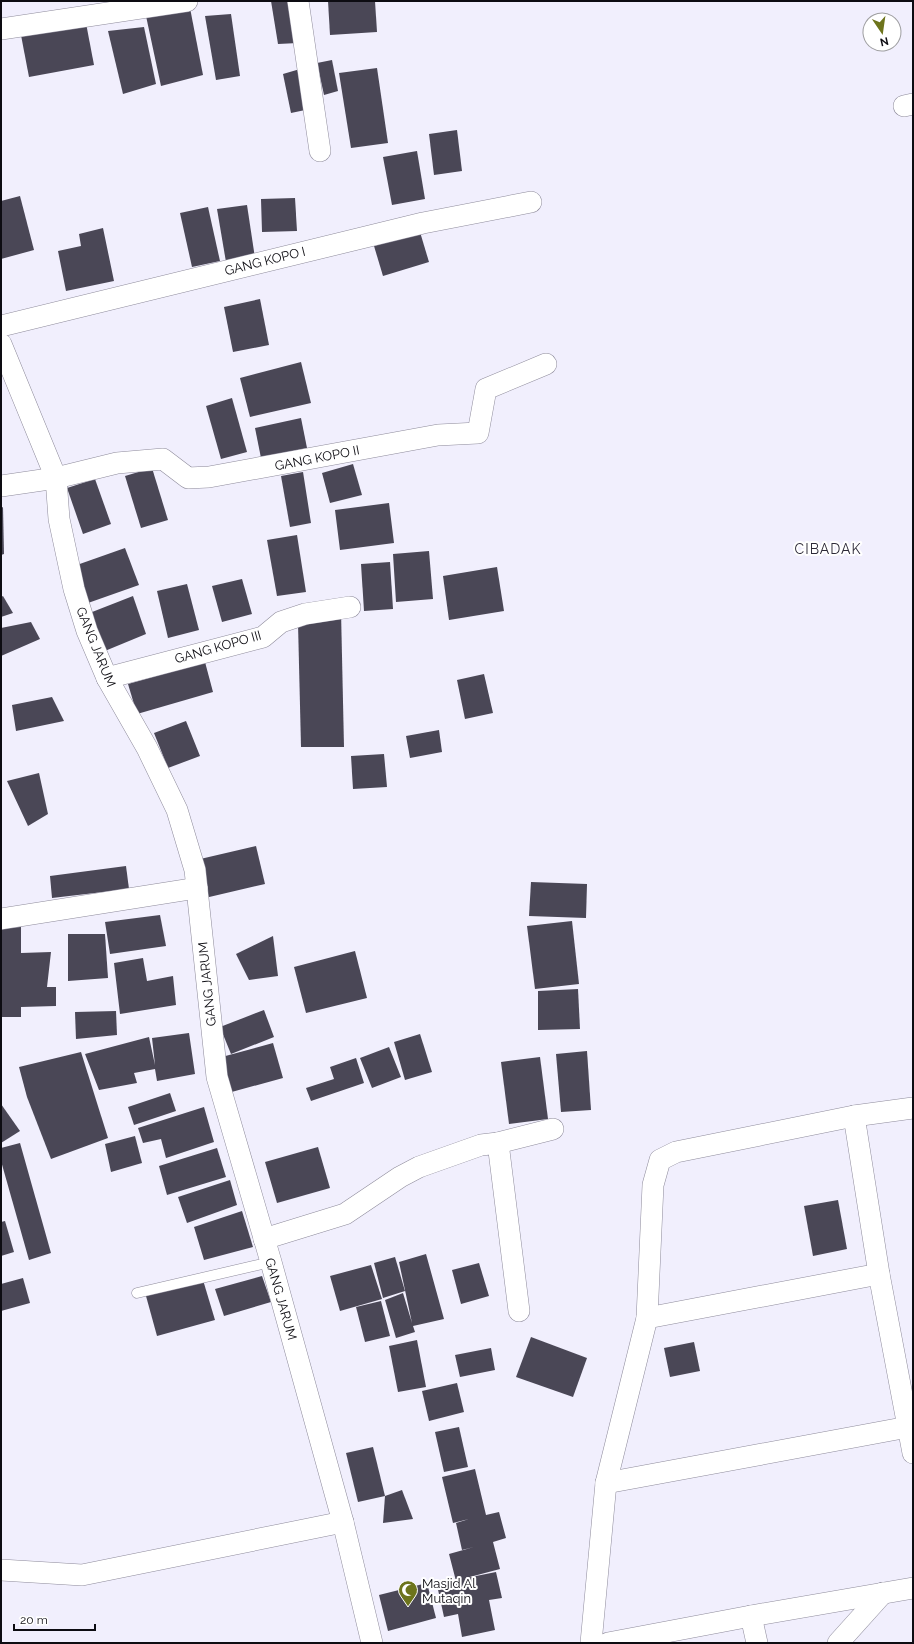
<svg xmlns="http://www.w3.org/2000/svg" width="914" height="1644" viewBox="0 0 914 1644" font-family="Raleway,sans-serif">
<rect width="100%" height="100%" fill="#f1effd"/>
<g fill="#4a4756">
<path d="M271,1H290L298,43L278,44Z"/>
<path d="M328,1H375L377,32L330,35Z"/>
<path d="M190,8L203,75L161,86L146,16Z"/>
<path d="M231,14L240,76L216,80L205,16Z"/>
<path d="M85,18L94,65L29,77L20,30Z"/>
<path d="M144,27L156,84L123,94L108,31Z"/>
<path d="M332,60L338,91L324,95L317,63Z"/>
<path d="M377,68L388,143L351,148L339,73Z"/>
<path d="M300,69L310,109L291,113L283,74Z"/>
<path d="M457,130L462,171L434,175L429,134Z"/>
<path d="M417,151L425,199L392,205L383,157Z"/>
<path d="M20,196L34,250L1,259V201Z"/>
<path d="M295,198L297,231L262,232L261,199Z"/>
<path d="M247,205L255,258L226,262L217,209Z"/>
<path d="M208,207L220,261L192,267L180,213Z"/>
<path d="M103,228L114,281L66,291L58,251L81,246L79,234Z"/>
<path d="M420,232L429,262L383,276L374,246Z"/>
<path d="M260,299L269,345L233,352L224,307Z"/>
<path d="M301,362L311,403L250,417L240,378Z"/>
<path d="M232,398L247,452L221,459L206,406Z"/>
<path d="M301,418L307,448L261,458L255,428Z"/>
<path d="M353,464L362,495L330,503L322,473Z"/>
<path d="M152,468L168,520L141,528L125,476Z"/>
<path d="M303,472L311,523L290,527L281,476Z"/>
<path d="M95,479L111,524L83,534L67,488Z"/>
<path d="M389,503L394,543L340,550L335,510Z"/>
<path d="M3,507L4,554L1,555V508Z"/>
<path d="M297,535L306,592L277,596L267,540Z"/>
<path d="M125,548L139,585L88,603L74,566Z"/>
<path d="M429,551L433,599L396,602L393,554Z"/>
<path d="M390,562L393,609L364,611L361,564Z"/>
<path d="M497,567L504,611L449,620L443,576Z"/>
<path d="M242,579L252,614L222,622L212,586Z"/>
<path d="M187,584L199,630L168,638L157,591Z"/>
<path d="M3,596L13,613L1,617V597Z"/>
<path d="M133,596L146,634L100,653L87,614Z"/>
<path d="M341,611L344,747H301L298,623Z"/>
<path d="M31,622L40,639L1,656V628Z"/>
<path d="M205,662L213,692L137,714L128,684Z"/>
<path d="M484,674L493,713L465,719L457,680Z"/>
<path d="M52,697L64,721L16,731L12,705Z"/>
<path d="M186,721L200,756L168,768L154,733Z"/>
<path d="M439,730L442,752L410,758L406,736Z"/>
<path d="M384,754L387,787L353,789L351,756Z"/>
<path d="M39,773L48,814L28,826L7,781Z"/>
<path d="M256,846L265,884L205,898L196,860Z"/>
<path d="M126,866L129,889L52,898L50,876Z"/>
<path d="M531,882L587,884L586,918L529,916Z"/>
<path d="M160,915L166,946L110,954L105,922Z"/>
<path d="M572,921L579,984L535,989L527,926Z"/>
<path d="M21,927V953L51,952L47,987H56V1006L21,1007V1017H1V928Z"/>
<path d="M68,934H105L108,978L68,981Z"/>
<path d="M273,936L278,976L249,980L236,954Z"/>
<path d="M355,951L367,998L306,1013L294,967Z"/>
<path d="M143,958L147,981L173,976L176,1005L120,1014L114,963Z"/>
<path d="M578,989L580,1029L538,1030V991Z"/>
<path d="M264,1010L274,1037L231,1054L220,1027Z"/>
<path d="M116,1011L117,1035L76,1039L75,1012Z"/>
<path d="M189,1033L195,1074L157,1081L155,1069L134,1073L137,1083L99,1090L85,1054L149,1037L155,1065L152,1038Z"/>
<path d="M420,1034L432,1072L405,1080L394,1042Z"/>
<path d="M273,1043L283,1078L228,1093L218,1058Z"/>
<path d="M389,1047L401,1077L372,1088L360,1058Z"/>
<path d="M587,1051L591,1110L561,1112L556,1054Z"/>
<path d="M81,1052L108,1138L51,1159L27,1097L19,1067Z"/>
<path d="M540,1057L548,1119L509,1124L501,1062Z"/>
<path d="M356,1058L364,1083L311,1101L306,1088L334,1079L330,1067Z"/>
<path d="M170,1093L176,1111L134,1125L128,1107Z"/>
<path d="M1,1104L20,1131L1,1143Z"/>
<path d="M204,1107L214,1142L166,1158L161,1139L143,1143L138,1128Z"/>
<path d="M135,1136L142,1163L111,1172L105,1144Z"/>
<path d="M20,1143L51,1253L29,1260L1,1161V1148Z"/>
<path d="M318,1147L330,1188L277,1203L265,1162Z"/>
<path d="M217,1148L226,1177L167,1195L159,1166Z"/>
<path d="M230,1180L237,1205L187,1223L178,1197Z"/>
<path d="M838,1200L847,1249L813,1256L804,1206Z"/>
<path d="M242,1211L253,1247L204,1260L194,1227Z"/>
<path d="M5,1221L14,1252L1,1256V1222Z"/>
<path d="M426,1254L444,1319L413,1326L415,1332L396,1338L385,1300L403,1293L412,1323L399,1262Z"/>
<path d="M395,1257L405,1291L383,1298L374,1263Z"/>
<path d="M479,1263L489,1296L461,1304L452,1270Z"/>
<path d="M371,1265L382,1299L340,1311L330,1276Z"/>
<path d="M262,1276L271,1302L224,1316L215,1289Z"/>
<path d="M23,1278L30,1303L1,1311V1284Z"/>
<path d="M203,1280L215,1320L157,1336L146,1296Z"/>
<path d="M381,1301L390,1336L365,1342L356,1307Z"/>
<path d="M531,1337L587,1358L573,1397L516,1377Z"/>
<path d="M417,1340L426,1387L398,1392L389,1346Z"/>
<path d="M694,1342L700,1371L670,1377L664,1348Z"/>
<path d="M491,1348L495,1370L460,1377L455,1355Z"/>
<path d="M457,1383L464,1412L429,1421L422,1391Z"/>
<path d="M459,1427L468,1467L444,1472L435,1432Z"/>
<path d="M373,1447L385,1496L358,1502L346,1453Z"/>
<path d="M475,1469L486,1515L499,1512L506,1538L493,1542L500,1569L466,1578L496,1572L502,1598L489,1600L495,1630L462,1637L458,1614L444,1617L437,1585L456,1581L449,1554L474,1547L462,1550L456,1523L469,1519L453,1523L442,1477Z"/>
<path d="M402,1490L413,1519L383,1523L385,1496Z"/>
<path d="M427,1583L436,1618L388,1631L379,1595Z"/>
</g>
<g fill="none" stroke-linecap="round" stroke-linejoin="round">
<g stroke="#8e8b9b" stroke-width="11">
<path id="service" d="M137,1293L271,1262"/>
</g>
<g stroke="#8e8b9b" stroke-width="22">
<g id="minor">
<path d="M298,1L320,151"/>
<path d="M1,29L187,1"/>
<path d="M904,106L913,104"/>
<path d="M1,326L423,223L531,202"/>
<path d="M1,344L56,478L59,519L74,589L87,631L107,678L147,748L177,810L195,870L217,1077L271,1262L343,1522L372,1643"/>
<path d="M1,486L56,478L117,463L163,459L188,478L209,477L438,435L478,433L486,389L546,364"/>
<path d="M107,678L263,637L281,622L305,614L350,607"/>
<path d="M1,919L197,888"/>
<path d="M854,1116L879,1274L913,1453"/>
<path d="M498,1143L553,1129"/>
<path d="M264,1239L345,1214L400,1177L419,1167L481,1145L498,1143L519,1311"/>
<path d="M647,1318L879,1274"/>
<path d="M606,1483L908,1427"/>
<path d="M1,1570L82,1575L343,1522"/>
<path d="M751,1616L757,1643"/>
<path d="M591,1643L606,1483L647,1318L653,1185L660,1160L676,1152L854,1116L913,1108"/>
<path d="M608,1643L751,1616L913,1588"/>
<path d="M838,1643L883,1593"/>
</g>
</g>
<use href="#service" stroke="#fff" stroke-width="10"/>
<use href="#minor" stroke="#fff" stroke-width="21"/>
</g>
<defs>
<g id="mosque-pin" transform="scale(1)"><path d="M0 17L-7.5 6A9.5 9.5 0 1 1 7.5 6Z" fill="#6d741c" stroke="#fff"/><path d="M3.5-4.9A6 6 0 1 0 3.5 4.9A5 5 0 1 1 3.5-4.9Z" fill="#fff"/></g>
</defs>
<g fill-rule="evenodd">
<use href="#mosque-pin" x="408" y="1590"/>
</g>
<g text-anchor="middle" dominant-baseline="central" stroke-width="4" stroke-linejoin="round" paint-order="stroke">
<g font-size="13" fill="#0d0c12" stroke="#fff">
<text transform="translate(265 261) rotate(-14)">GANG KOPO I</text>
<text transform="translate(317 458) rotate(-11)">GANG KOPO II</text>
<text transform="translate(96 647) rotate(68)">GANG JARUM</text>
<text transform="translate(218 647) rotate(-16)">GANG KOPO III</text>
<text transform="translate(207 984) rotate(-96)">GANG JARUM</text>
<text transform="translate(281 1299) rotate(74)">GANG JARUM</text>
</g>
<g font-size="13" fill="#0d0c12" stroke="#fff" text-anchor="start">
<text x="422" y="1583">Masjid Al<tspan x="422" dy="15">Mutaqin</tspan></text>
</g>
<g font-size="14" letter-spacing="1" fill="#2d2a38" stroke="#fff">
<text x="828" y="549">CIBADAK</text>
</g>
</g>
<rect width="914" height="1644" fill="none" stroke="#0d0c12" stroke-width="4"/>
<g transform="translate(882 32) rotate(167)"><circle r="19" fill="#ffffff" stroke="#9e9ea0"/>
<path d="M0-3L7 15L0 10L-7 15Z" fill="#6d741c"/>
<text y="-6" font-size="11" font-weight="bold" text-anchor="middle" fill="#0d0c12">N</text>
</g>
<path d="M14 1624v6h81v-6" fill="none" stroke="#0d0c12" stroke-width="2"/>
<text x="20" y="1624" font-size="12" fill="#0d0c12" stroke="#ffffff" stroke-width="3" paint-order="stroke">20 m</text>
</svg>
